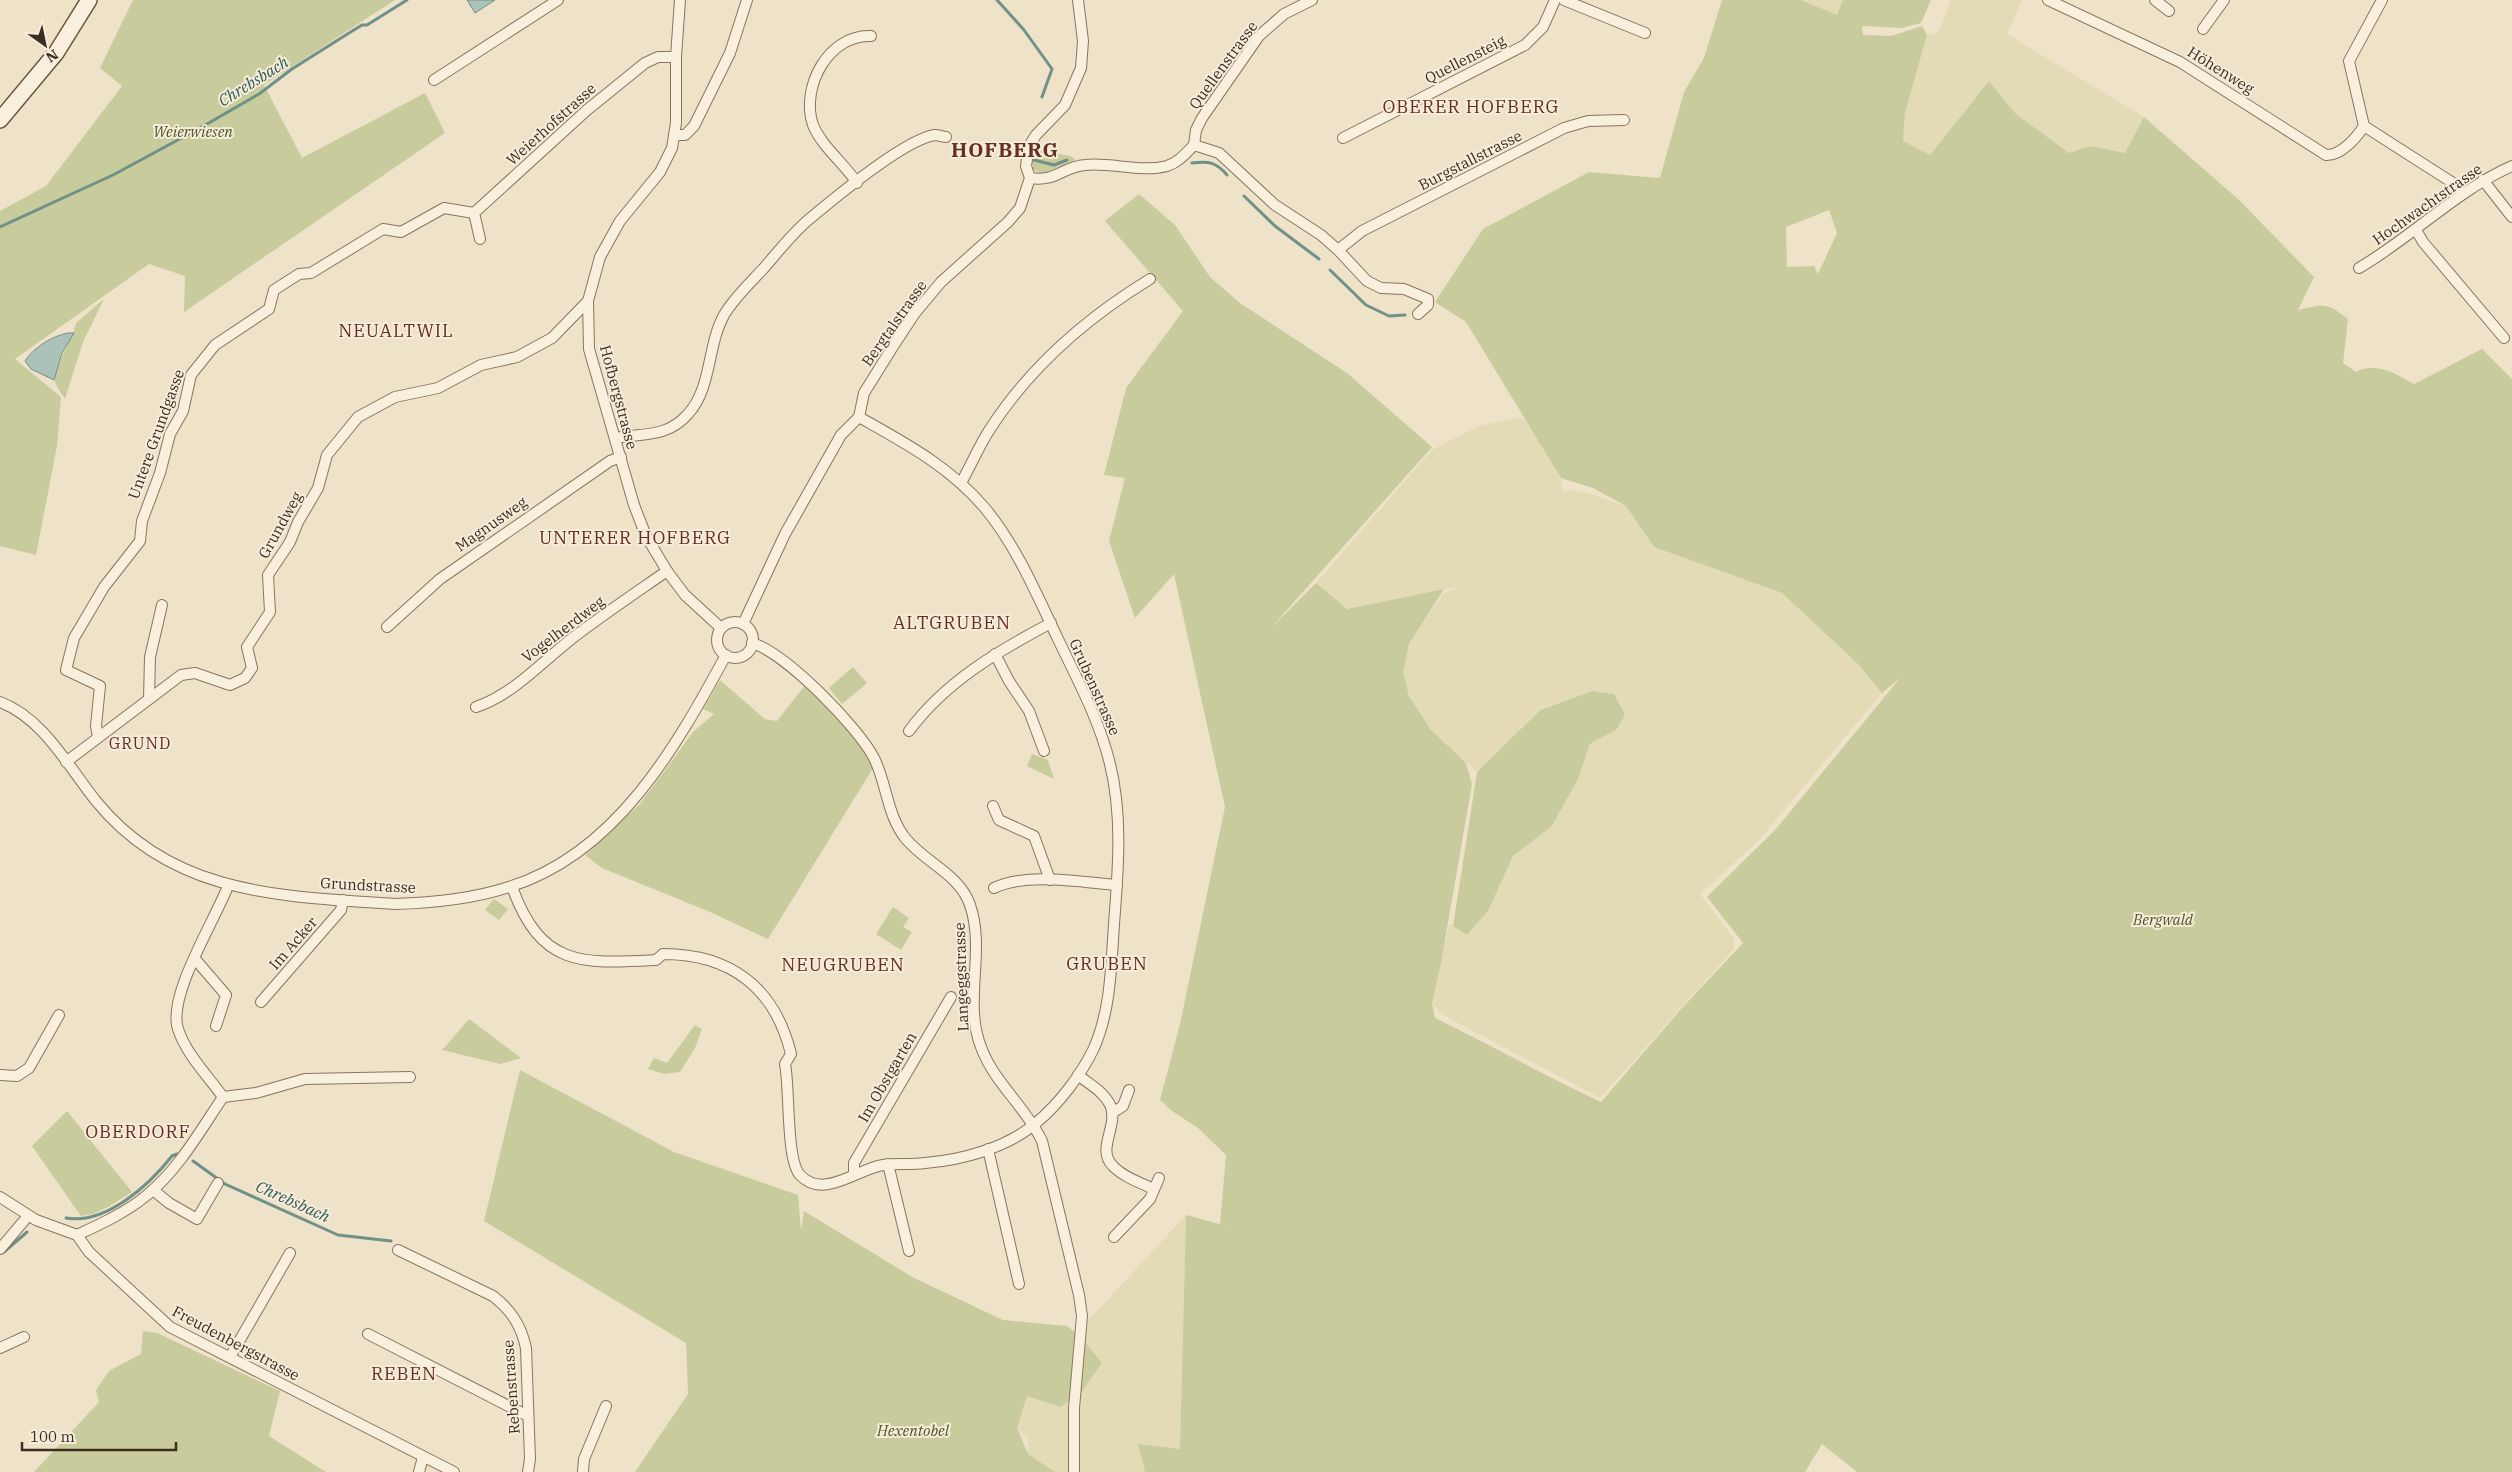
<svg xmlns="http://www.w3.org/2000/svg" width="2512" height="1472" viewBox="0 0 2512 1472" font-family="'IBM Plex Serif',serif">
<rect width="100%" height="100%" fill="#eee2c9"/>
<g fill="#e3dbb6">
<path d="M1801,0H1843L1837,15Z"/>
<path d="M1951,0H2022L2007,34L2144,117L2125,153L2091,146L2069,153L2016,114L1989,81L1930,155L1903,141L1905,113L1927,35L1939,32Z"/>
<path d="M1514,418L1526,419L1561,478L1564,495L1568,490L1585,492L1626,506L1654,547L1782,593L1858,664L1882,693L1758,841L1700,894L1734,939L1733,950L1600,1098L1443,1015L1432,1003L1434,985L1450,923L1467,935L1488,911L1513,856L1552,826L1578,779L1590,744L1617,729L1625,713L1614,694L1592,691L1540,709L1477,772L1436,736L1426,724L1413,704L1406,686L1403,672L1406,652L1415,634L1444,593L1465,585L1346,609L1316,583L1432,450L1479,426Z"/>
<path d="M1186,1215L1180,1450L1138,1444L1145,1472H1049L1028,1454V1438L1017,1428L1027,1396L1060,1407L1081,1337L1089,1320Z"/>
</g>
<g fill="#c8cc9d" fill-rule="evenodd">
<path d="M133,0H395L264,85L302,158L425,93L445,133L184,312L185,276L149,264L15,359L61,397L57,446L36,555L0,546V211L46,186L122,86L100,68Z"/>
<path d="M1722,0H1801L1837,15L1843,0H1931L1921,23L1902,28L1862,26L1863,35L1891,36L1922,26L1927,35L1905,113L1903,141L1930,155L1989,81L2016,114L2069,153L2091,146L2125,153L2144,117L2238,199L2314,277L2298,310C2323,304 2327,302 2348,319L2343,363L2356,372C2377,361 2395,374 2414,384L2482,349L2512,379V1472H1857L1822,1444L1805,1472H1145L1138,1444L1180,1449L1186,1215L1231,1227L1220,1224L1226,1155L1198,1128L1172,1111L1160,1100L1180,1024L1225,807L1174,574L1135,618L1109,541L1125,478L1104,475L1126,388L1183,311L1105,221L1139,194L1175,225L1210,277L1240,303L1347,373L1432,447L1269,630L1316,583L1347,609L1444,589L1409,644L1403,672L1409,696L1430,729L1466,763L1472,784L1441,963L1432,1003L1435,1018C1491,1045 1545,1076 1601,1102L1682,1008L1743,943L1707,897L1776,829L1900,678L1882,693L1858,664L1782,593L1654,547L1626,506L1593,488L1561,478L1466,322L1435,302L1483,229L1589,172L1660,178L1684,92L1704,58ZM1829,210L1837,233L1818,274L1814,266L1787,267L1786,227Z"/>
<path d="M1033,149L1070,156L1074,158L1075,162C1061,168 1047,180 1033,169Z"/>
<path d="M104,299L83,342L65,399C62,394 57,388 55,382C51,372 74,337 76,323Z"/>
<path d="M853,667L867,683L842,704L829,688Z"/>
<path d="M720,680L765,719L777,721L806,684L851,728L873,762V768L768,939L710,912L602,868L585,855L640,804L693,732L714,714L703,709Z"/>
<path d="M1592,691L1614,694L1625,714L1617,729L1590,744L1578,779L1552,826L1513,856L1488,911L1467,935L1453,926L1477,772L1540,710Z"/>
<path d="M1032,754L1048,760L1054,779L1027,766Z"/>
<path d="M494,899L508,909L499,920L485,910Z"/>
<path d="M893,907L909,918L903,927L912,932L901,950L876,934Z"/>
<path d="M469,1019L521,1058L500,1064L442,1050Z"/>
<path d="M695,1025L702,1029L695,1048L680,1072L664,1074L648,1069L654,1058L667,1063Z"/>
<path d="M520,1070L674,1152L798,1195L801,1230L804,1211L914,1278L1003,1320L1067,1326L1081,1337L1102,1363L1081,1393L1060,1407L1027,1396L1017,1428L1028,1454L1055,1472H635L688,1394L686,1343L484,1221Z"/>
<path d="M67,1111L132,1192L108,1207L93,1214L81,1216L32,1146Z"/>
<path d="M143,1331L157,1333L280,1391L269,1436L326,1472H34L99,1402L96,1390L109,1371L141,1354Z"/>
</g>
<g fill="#aac2ba" stroke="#709188">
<path d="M467,0H495L475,13Z"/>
<path d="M68,333H74L62,353L54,380L31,369L25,361C34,347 52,336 68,333Z"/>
</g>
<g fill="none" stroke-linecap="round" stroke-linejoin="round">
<g stroke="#709188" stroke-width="3">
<path d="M997,0L1024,30L1052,69L1042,97"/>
<path d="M1034,160L1054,165L1067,160"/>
<path d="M1192,163C1209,161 1216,162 1227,175"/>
<path d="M1244,196L1275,226L1319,259"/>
<path d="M0,227L113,175L200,128L259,94L292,69L349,33L362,25H367L407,0"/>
<path d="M1330,270L1366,305L1389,316L1405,315"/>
<path d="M193,1161L225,1184L338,1235L391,1241"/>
<path d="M66,1218C106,1225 149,1185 172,1156L177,1154"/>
<path d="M4,1252L27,1232"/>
</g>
<g stroke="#8a745e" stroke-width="12">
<g id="street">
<path d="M680,0L676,57V123L672,148L660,172L620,221L600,257L588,301L589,349L634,505L646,536L667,571L685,595L721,628"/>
<path d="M1564,0L1645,33"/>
<path d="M2048,0L2180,62L2326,155C2341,156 2357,137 2364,126"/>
<path d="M2155,0L2169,11"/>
<path d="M2382,0L2349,61L2364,126L2453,183L2463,194"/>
<path d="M2203,29L2224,0"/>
<path d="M434,80L558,0"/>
<path d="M674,135H685L694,126L730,53L747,0"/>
<path d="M1343,138L1525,45L1543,27L1555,0"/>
<path d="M1194,145L1219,153L1275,205L1321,235L1338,250L1367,281L1381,288L1404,289L1428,299V305L1418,314"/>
<path d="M1030,178C1057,182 1062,167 1085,165C1111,162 1141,173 1167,166C1179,162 1186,153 1194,145L1196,130L1202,118L1259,36L1284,14L1312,0"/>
<path d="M2483,180L2512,217"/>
<path d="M857,183C844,163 822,147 813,125C800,87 829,34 871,36"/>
<path d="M2416,230L2423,242L2504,338"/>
<path d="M480,239L474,213L587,110L645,63L658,57H676"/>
<path d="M1338,250L1362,231L1564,128L1588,121L1624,120"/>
<path d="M2359,268C2412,237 2456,191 2512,166"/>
<path d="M615,438C643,433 667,438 688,414C712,388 707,346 724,315C734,298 750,283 763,269C777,253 791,235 807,221C832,200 905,139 935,135C939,135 943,137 946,137"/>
<path d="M961,483C971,465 979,446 990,429C1030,367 1088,317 1150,279"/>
<circle cx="735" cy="640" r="18"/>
<path d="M743,624L785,534L841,435L859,417L864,393L892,348L915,313L941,282L1008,222L1020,208L1030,178L1026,166L1029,146L1036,135L1065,105L1081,68L1083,41L1078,0"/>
<path d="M387,627L440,579L610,461L621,457"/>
<path d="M752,643C786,653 858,727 874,758C887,784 887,816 906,839C926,863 960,875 970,905C986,951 963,1001 981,1047C994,1083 1026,1107 1042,1141L1079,1295L1082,1316L1074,1408V1472"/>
<path d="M995,654L1009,681L1029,711L1044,751"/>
<path d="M149,699L150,657L162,605"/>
<path d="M0,702C43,718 68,766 96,801C173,896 282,896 394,904C432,903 472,899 509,887C616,854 676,747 726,655"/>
<path d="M476,707C512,695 540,664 570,640C601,616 634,594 667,571"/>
<path d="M909,731C945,682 998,651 1051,623"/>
<path d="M98,737L96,726L100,686L66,670L74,638L104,587L140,541L142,521L160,473L170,434L183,411L191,375L215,345L269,309L274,290L299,274L311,273L383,229L401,232L444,208L474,213"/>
<path d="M66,762L181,675L195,673L230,685L245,678L252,668L247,647L270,612L268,575L290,542L298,522L318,488L327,455L358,417L395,397L438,388L481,365L517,357L552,338L588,301"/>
<path d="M993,806L999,820L1034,836L1050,880"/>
<path d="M512,887C541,967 581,964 656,960L663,954C731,954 775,988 791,1054L785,1064C790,1089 786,1160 800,1175C823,1200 857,1169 883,1165C897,1163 911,1165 925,1163C962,1160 1007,1148 1036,1123C1059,1104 1081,1075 1094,1048C1111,1009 1111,966 1114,924C1118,871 1123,817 1110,764C1099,719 1077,679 1057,637C1036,593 1016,545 984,507C949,466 905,443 859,417"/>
<path d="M994,888C1027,872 1081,882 1117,885"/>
<path d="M195,959L226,995L216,1026"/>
<path d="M261,1002L341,910L343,900"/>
<path d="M0,1075L17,1076L29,1068L59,1015"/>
<path d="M1078,1075C1089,1084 1105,1092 1111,1107C1118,1126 1096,1150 1113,1166C1123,1177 1141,1183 1154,1189"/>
<path d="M223,1097L256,1093L305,1079L410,1077"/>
<path d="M1112,1113L1123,1106L1129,1090"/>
<path d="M988,1149L1019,1284"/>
<path d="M888,1164L909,1251"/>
<path d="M854,1174V1163L951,997"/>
<path d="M153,1190L169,1203L197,1219L218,1183"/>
<path d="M0,1197L36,1220L77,1235L89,1252L170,1327L454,1472"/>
<path d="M77,1235C101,1224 127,1212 147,1195C179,1169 200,1131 223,1097C208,1076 186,1054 178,1029C167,996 215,920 228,886"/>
<path d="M1114,1237L1150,1199L1159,1178"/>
<path d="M0,1249L28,1216"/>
<path d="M398,1250L493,1296C511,1310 521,1325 526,1348L530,1459L528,1472"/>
<path d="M368,1334L528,1416"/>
<path d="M0,1348L24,1337"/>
<path d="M230,1357L290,1253"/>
<path d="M419,1472L423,1457"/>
<path d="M583,1472L584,1459L606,1406"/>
</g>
</g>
<g stroke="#6c5541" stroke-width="18">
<path id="secondary" d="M0,120L56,53L89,0"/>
</g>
<use href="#street" stroke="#f8efdc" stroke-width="10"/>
<use href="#secondary" stroke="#f8efdc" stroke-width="15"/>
</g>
<g text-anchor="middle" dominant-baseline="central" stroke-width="4" stroke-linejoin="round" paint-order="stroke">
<g font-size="15" fill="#3b2d21" stroke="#f5ecd9">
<text transform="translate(1465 59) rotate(-27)">Quellensteig</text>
<text transform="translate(1223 65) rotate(-54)">Quellenstrasse</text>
<text transform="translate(2221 70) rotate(32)">Höhenweg</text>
<text transform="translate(551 124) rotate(-42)">Weierhofstrasse</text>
<text transform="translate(1470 160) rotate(-27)">Burgstallstrasse</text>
<text transform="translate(2427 204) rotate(-35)">Hochwachtstrasse</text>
<text transform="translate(894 323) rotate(-55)">Bergtalstrasse</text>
<text transform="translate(619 397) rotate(75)">Hofbergstrasse</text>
<text transform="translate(156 434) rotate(-70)">Untere Grundgasse</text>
<text transform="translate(491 524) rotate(-35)">Magnusweg</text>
<text transform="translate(280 525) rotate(-61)">Grundweg</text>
<text transform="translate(563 629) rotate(-37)">Vogelherdweg</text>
<text transform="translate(1095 687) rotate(66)">Grubenstrasse</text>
<text transform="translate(368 885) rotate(3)">Grundstrasse</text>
<text transform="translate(293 943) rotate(-49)">Im Acker</text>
<text transform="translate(961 977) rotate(-92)">Langeggstrasse</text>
<text transform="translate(887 1077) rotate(-60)">Im Obstgarten</text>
<text transform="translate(236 1343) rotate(28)">Freudenbergstrasse</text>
<text transform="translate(511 1387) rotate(-94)">Rebenstrasse</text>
</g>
<g font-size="15" font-style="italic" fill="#4c5728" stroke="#f5ecd9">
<text x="193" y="131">Weierwiesen</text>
<text x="2163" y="919">Bergwald</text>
<text x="913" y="1430">Hexentobel</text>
</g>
<g font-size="16" font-style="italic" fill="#315a56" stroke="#f5ecd9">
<text transform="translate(253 81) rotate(-32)">Chrebsbach</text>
<text transform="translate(293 1201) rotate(24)">Chrebsbach</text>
</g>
<g font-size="16" letter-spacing="1" fill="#672e21" stroke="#f5ecd9">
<text x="140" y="743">GRUND</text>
</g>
<g font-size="18" letter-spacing="1" fill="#672e21" stroke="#f5ecd9">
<text x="1471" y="106">OBERER HOFBERG</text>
<text x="396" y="330">NEUALTWIL</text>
<text x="635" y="537">UNTERER HOFBERG</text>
<text x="952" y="622">ALTGRUBEN</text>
<text x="1107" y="963">GRUBEN</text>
<text x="843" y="964">NEUGRUBEN</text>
<text x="138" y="1131">OBERDORF</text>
<text x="404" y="1373">REBEN</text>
</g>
<g font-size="20" font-weight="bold" letter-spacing="1" fill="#672e21" stroke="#f5ecd9">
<text x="1005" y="149">HOFBERG</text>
</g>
</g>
<g transform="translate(45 45) rotate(147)" stroke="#f5ecd9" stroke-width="4" paint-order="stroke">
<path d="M0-4L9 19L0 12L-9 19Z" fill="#3b2d21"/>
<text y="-8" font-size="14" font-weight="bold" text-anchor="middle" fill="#3b2d21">N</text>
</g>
<path d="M22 1442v8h154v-8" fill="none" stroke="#3b2d21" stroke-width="2.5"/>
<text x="30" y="1442" font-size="15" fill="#3b2d21" stroke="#f5ecd9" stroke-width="4" paint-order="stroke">100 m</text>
</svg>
